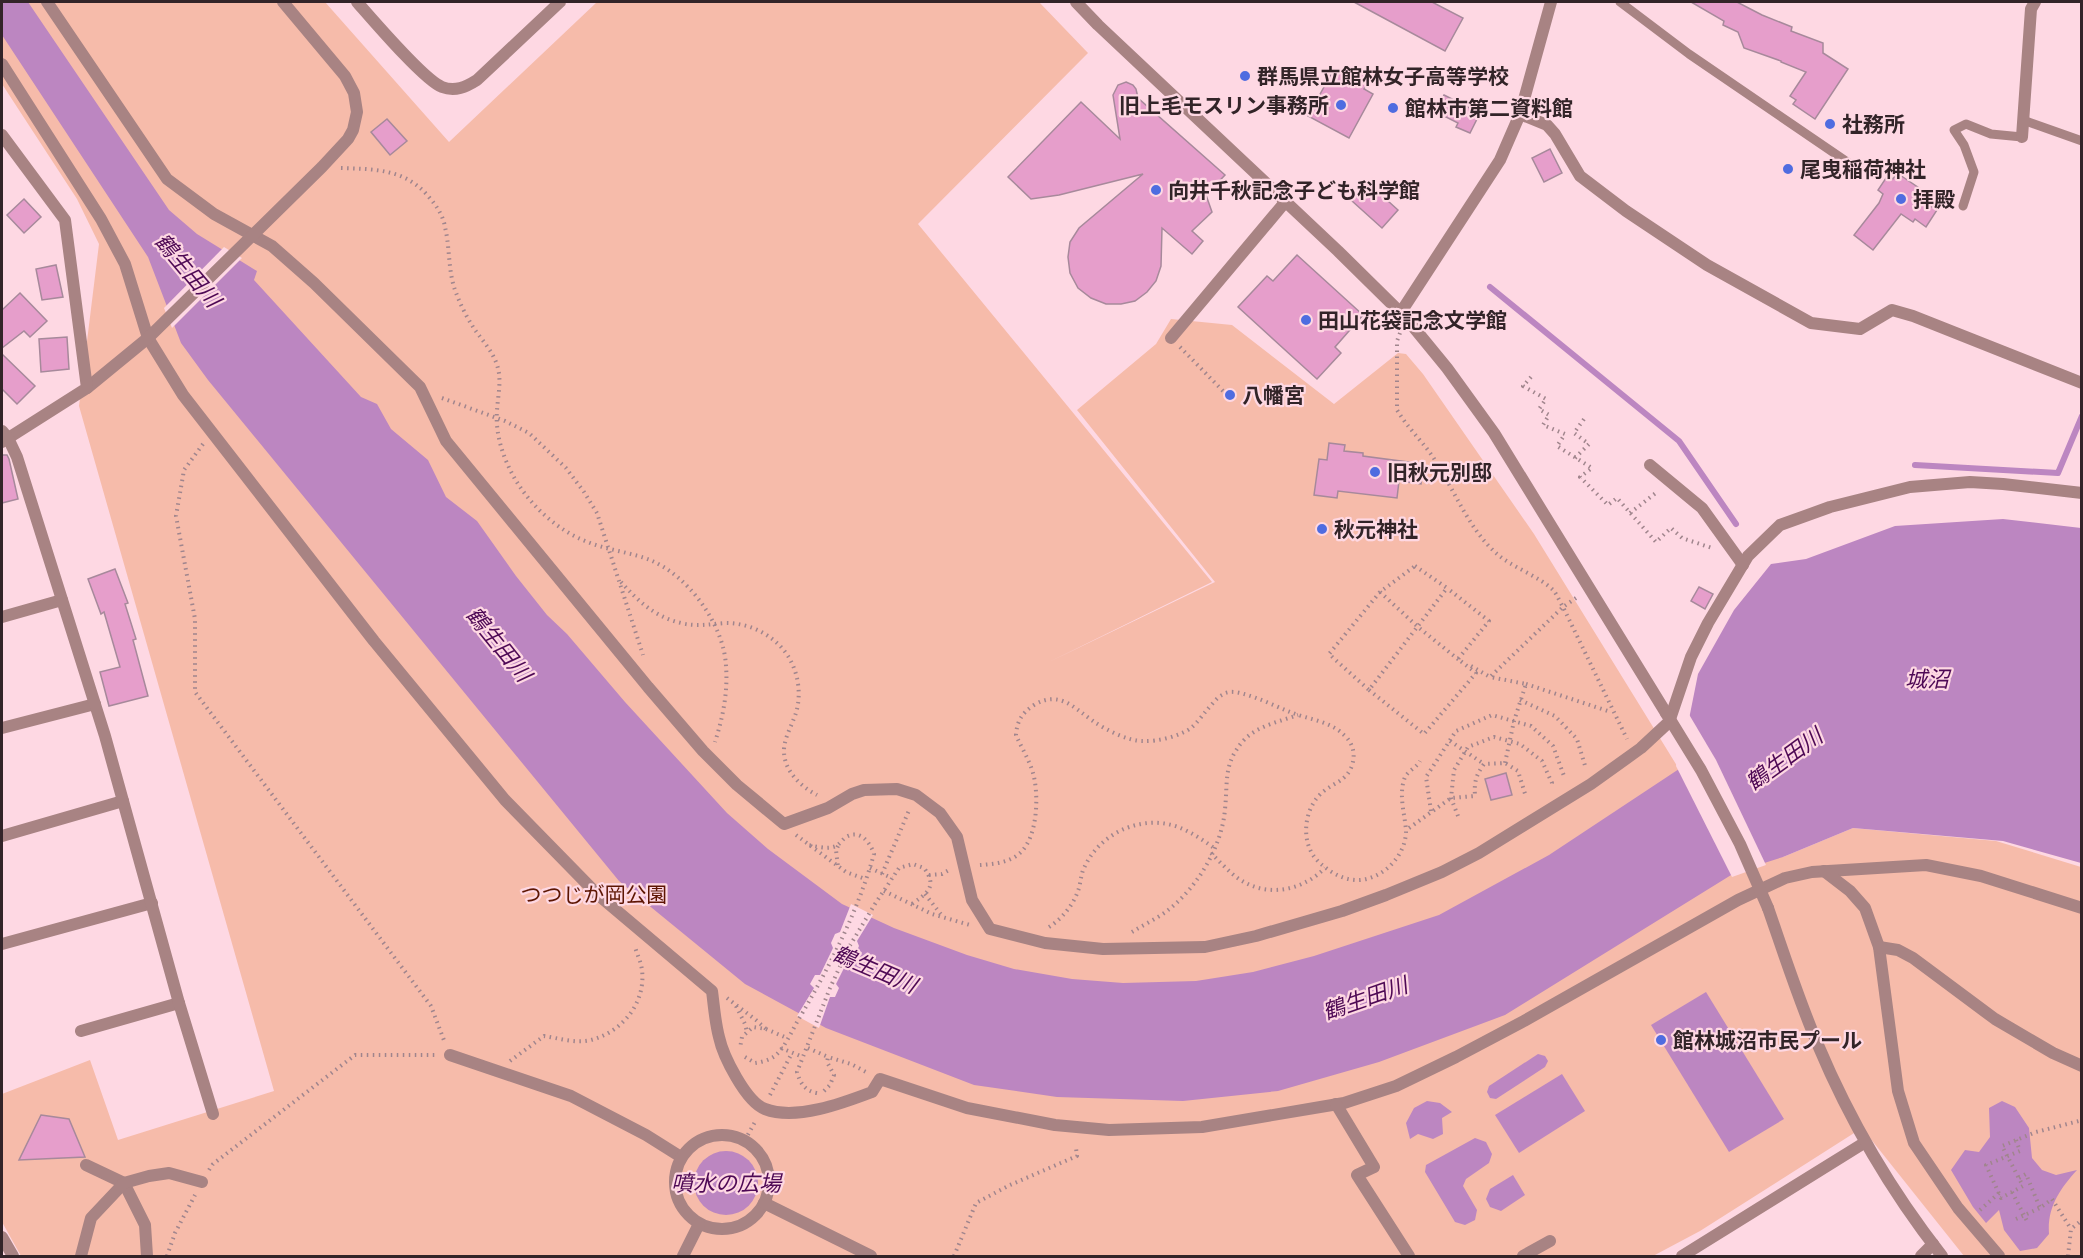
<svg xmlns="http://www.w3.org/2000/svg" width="2083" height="1258" viewBox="0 0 2083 1258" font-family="'Space Grotesk','Noto Sans JP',sans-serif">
<rect width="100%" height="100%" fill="#fed8e3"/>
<path fill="#f6bbaa" d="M2,2H325L449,142L597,2H1039L1088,53L918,224L1212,582L1049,662L1215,582L1077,410L1156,344L1171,319L1232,325L1334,404L1398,353L1406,354L1423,374L1534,534L1695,795L1783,857L1853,828L1996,841L2081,867V1256H1964L1862,1128L1700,1231L1653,1256H21L2,1222V1094L90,1060L118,1140L274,1091L79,406L99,244L77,199L2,84Z"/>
<g fill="#bc86c1">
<path d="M2,2H28L169,210L197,234L257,271L254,280L361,397L377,404L391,429L428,460L446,497L477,521L516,576L547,615L567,634L625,702L727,813L768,849L842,904L894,928L967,955L1014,969L1072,979L1123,983L1196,981L1253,972L1314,956L1439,915L1549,855L1679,769L1698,674L1734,610L1771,564L1806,559L1895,526L2003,519L2081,528V863L2003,841L1853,828L1783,857L1736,872L1505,1015L1379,1062L1278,1091L1183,1101L1057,1097L974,1085L826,1028L745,984L619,881L208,380L181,343L148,257L2,35Z"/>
<path d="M1706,992L1784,1119L1729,1152L1651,1025Z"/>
<path d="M1538,1054L1545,1056L1548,1061L1545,1067L1496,1099L1490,1098L1487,1092L1489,1086Z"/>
<path d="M1562,1074L1585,1111L1519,1153L1495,1115Z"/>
<path d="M1427,1101L1440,1103L1452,1112L1442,1118L1443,1134L1433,1139L1418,1134L1410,1139L1406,1123L1414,1108Z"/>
<path d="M2002,1101L2015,1107L2029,1128L2032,1158L2042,1170L2056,1175L2077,1170C2060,1189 2047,1207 2049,1234L2037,1248L2020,1251L2004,1230L1999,1210L1986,1223L1973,1207L1951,1170L1965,1150L1979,1152L1990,1137L1989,1108Z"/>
<path d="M1475,1138L1486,1142L1492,1154L1489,1163L1466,1179L1463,1186L1477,1210L1475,1220L1465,1225L1455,1222L1425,1172L1426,1165Z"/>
<circle cx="726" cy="1183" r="32"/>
<path d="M1513,1175L1525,1195L1501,1211L1490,1207L1486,1199L1490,1189Z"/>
</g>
<g fill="#fed8e3">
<path d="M224,247L242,258L172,328L164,308Z"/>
<path d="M1687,711L1716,760L1766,865L1732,877L1676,766Z"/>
<path d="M851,904L873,915L857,941L859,946L855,955L850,956L836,984L839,988L835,997H830L819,1028L797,1016L814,988L810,984L815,975H820L833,948L831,943L835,934L840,932Z"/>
</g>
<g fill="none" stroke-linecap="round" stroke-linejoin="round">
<g stroke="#bc86c1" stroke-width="6">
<path d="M1490,287L1679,441L1736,524"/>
<path d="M1915,465L2058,473L2082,416"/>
</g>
</g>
<g fill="#e69ecb" stroke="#a7899b" stroke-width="1.5">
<path d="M1354,2H1432L1463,18L1445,51Z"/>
<path d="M1691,2H1737L1762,15L1792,27L1791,31L1823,43V53L1848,69L1815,119L1793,104L1796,100L1790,96L1806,72L1781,62V61L1744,48L1738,32L1723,25L1724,21Z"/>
<path d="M1350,67L1370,78L1364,89L1373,94L1349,138L1308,116L1334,69L1345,75Z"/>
<path d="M1126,82L1133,85L1136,89L1138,98L1225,175L1206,195L1212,212L1192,231L1203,241L1192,254L1162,228L1161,266L1156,281L1147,292L1135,301L1121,304H1106L1091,298L1078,288L1070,273L1068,257L1070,242L1079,228L1143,174L1059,195L1031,199L1008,177L1081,102L1120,139L1113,95L1118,85Z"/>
<path d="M1444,95L1480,113L1470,133L1456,127L1458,123L1436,112Z"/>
<path d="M387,119L407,141L390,155L371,132Z"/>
<path d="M1550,149L1562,173L1544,182L1532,158Z"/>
<path d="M1897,173L1922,190L1917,197L1937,210L1926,227L1915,219L1913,222L1901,214L1873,250L1854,235L1879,203L1883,194L1878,190L1888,175L1893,179Z"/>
<path d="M1368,183L1398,210L1382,228L1352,201Z"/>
<path d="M24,199L41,217L24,233L7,215Z"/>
<path d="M1297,255L1363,315L1335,347L1341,353L1317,379L1238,307L1267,276L1273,281Z"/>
<path d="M56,265L63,297L42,300L36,269Z"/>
<path d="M20,293L47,321L30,337L24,331L2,348V310Z"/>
<path d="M67,337L69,369L41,372L39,339Z"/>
<path d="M2,354L35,386L17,404L2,389Z"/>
<path d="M1329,443L1345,445L1344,451L1363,453V456L1423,464L1421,484L1399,481L1397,498L1338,491L1337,498L1314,495L1319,459L1327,460Z"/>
<path d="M2,455H7L9,459L18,499L2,503Z"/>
<path d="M115,569L128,603L125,604L136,639L133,640L148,696L109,706L100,672L120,667L104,612L101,614L88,579Z"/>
<path d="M1699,587L1713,594L1705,609L1691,601Z"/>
<path d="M1506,773L1512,795L1491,800L1485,779Z"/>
<path d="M41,1115L69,1119L85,1157L19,1160Z"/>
</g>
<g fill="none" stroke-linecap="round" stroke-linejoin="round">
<g stroke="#a0858d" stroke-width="4" stroke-dasharray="1.5 4.5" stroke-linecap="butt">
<path d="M341,168C374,169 405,169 428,196C436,205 443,215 445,227C450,248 448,270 455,290C460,304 467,318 475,330C483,341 493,352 497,365C502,379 498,395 497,410C495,434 503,458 515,479C531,506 556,529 585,541C606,550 630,552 650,560C689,576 724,625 726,666C728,692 723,717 715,742"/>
<path d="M1400,333L1397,341V410C1407,427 1422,441 1433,457C1454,489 1468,528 1496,553C1511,567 1541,577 1554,591C1557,595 1560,602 1563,607L1490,677L1526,684L1514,721L1505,763"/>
<path d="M1180,347L1223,391"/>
<path d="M1531,377L1523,386L1546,399L1539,409L1549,415L1543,425L1565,434L1557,446L1592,468L1580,477L1608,505L1617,498L1656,542L1671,528L1682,538L1712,548"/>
<path d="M442,398L505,421L529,433L566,468L584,492L597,513L643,655"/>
<path d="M203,444L184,470L176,516L195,619V692L431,1006L445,1043"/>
<path d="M1575,458L1589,444L1574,433L1584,419"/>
<path d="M1630,513L1657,492"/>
<path d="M1415,566L1447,588L1369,690L1329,654L1380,592Z"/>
<path d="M621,582C638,601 655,617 681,623C697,627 710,624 726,623C751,623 775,636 788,656C798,672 801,692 797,709C794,722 785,735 784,749C783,770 800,786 817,795"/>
<path d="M1380,592L1418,627L1459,660"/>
<path d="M1576,598L1563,607L1627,739"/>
<path d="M1471,666L1490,677"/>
<path d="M1526,684L1611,712"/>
<path d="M1369,690L1424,734L1476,673L1458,659L1489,621L1447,588"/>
<path d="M1520,700L1555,716L1577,739L1586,769"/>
<path d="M1450,741L1484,764"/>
<path d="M1431,811L1426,777L1456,731L1492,715L1531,726L1553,746L1564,776"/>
<path d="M1458,816L1451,798L1454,770L1468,747L1494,737L1520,744L1542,761L1552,783L1551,787"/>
<path d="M1409,828L1451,798L1475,796C1474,782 1476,775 1484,764L1505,763L1518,771L1526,797"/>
<path d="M796,835L846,872L865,879"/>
<path d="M838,846L836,850L838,867"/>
<path d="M1211,853C1220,862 1229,872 1239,879C1267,898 1302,891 1325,868"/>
<path d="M980,865C993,864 1009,863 1020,853C1038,837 1039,794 1033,773C1029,759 1021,747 1016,735C1017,721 1022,713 1034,705C1059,690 1073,707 1093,721C1106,730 1128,741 1143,741C1157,742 1180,736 1191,728C1197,723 1202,716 1206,711C1211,706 1216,698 1222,695C1228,690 1237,692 1244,694C1259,698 1275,706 1290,712C1307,719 1330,721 1344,735C1354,744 1356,756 1351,768C1345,781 1334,783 1324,791C1303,807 1299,845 1320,863C1331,873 1345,881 1360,880C1384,878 1406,855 1406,831C1405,814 1398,795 1405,777C1408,771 1417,767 1420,761"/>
<path d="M870,868L892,878"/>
<path d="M882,874L910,808"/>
<path d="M929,875L942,874L951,869"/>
<path d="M884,891L932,914L970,925"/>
<path d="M925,894L943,917"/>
<path d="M1049,927C1063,918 1074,904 1079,888C1081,880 1081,873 1085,866C1101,832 1143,814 1178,827C1191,832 1203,840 1214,848"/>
<path d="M1132,932C1143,925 1156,919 1167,911C1197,888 1222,847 1225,809C1228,781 1223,763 1244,740C1257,726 1281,721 1298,715"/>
<path d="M727,998L756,1020L766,1029L753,1027L742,1037L740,1048"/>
<path d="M736,1006L745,1024L747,1032"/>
<path d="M766,1029L787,1038"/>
<path d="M781,1048L803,1057"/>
<path d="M808,1048L828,1057"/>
<path d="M745,1057L755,1063C762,1062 770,1060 776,1055C786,1046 793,1028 800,1017C830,966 858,911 874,854C870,842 860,829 846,837C842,840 839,845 836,846C827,850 816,846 807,845"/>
<path d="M510,1061L544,1036C558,1038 576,1044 591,1040C622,1032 646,1003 642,970C641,962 637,954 635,947"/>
<path d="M824,1091L830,1085L834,1075L827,1062L828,1057L851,1064L868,1073"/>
<path d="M817,1093C805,1091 800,1083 797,1072L830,988L849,947L875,904L899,868L913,864L924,868C938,887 927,893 912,904"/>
<path d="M770,1095L792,1053"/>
<path d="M745,1140L756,1120"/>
<path d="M2016,1140L2020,1151L1986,1165L2001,1198L2023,1186L2002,1146L2036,1132L2079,1121L2082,1123"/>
<path d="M209,1170L213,1164L355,1055H435"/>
<path d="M2019,1178L2026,1174L2040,1208L2052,1199L2071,1229"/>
<path d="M2012,1192L2028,1223"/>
<path d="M1980,1210L1999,1193"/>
<path d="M2016,1219L2040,1208"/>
<path d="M167,1256L175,1233L195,1195"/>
<path d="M954,1256L976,1203L1010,1185L1077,1156L1076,1148"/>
<path d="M2068,1256L2071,1229L2082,1220"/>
</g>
<g stroke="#a88383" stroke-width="9">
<path d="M1620,2L1689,54L1859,170"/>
<path d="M2023,120L2082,141"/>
<path d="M1963,206L1974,172L1964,145L1954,130L1966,124L1991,134L2022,137"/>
</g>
<g stroke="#a88383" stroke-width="12">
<path d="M47,2L167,179L214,214L272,246L314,283L420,387L446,441L648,687L703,751L737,785L784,824L828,808L852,794L864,790L897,789L916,795L940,813L957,837L972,900L990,929L1045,943L1103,949L1205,947L1256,936L1342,911L1386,895L1442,872L1479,853L1591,784L1641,748L1669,722L1691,657L1708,623L1748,556L1780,525L1830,507L1910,487L1970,482L2003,484L2082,493"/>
<path d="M2,64L101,219L125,264L148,338L183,395L374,641L505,800L597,894L712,991C714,1006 715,1022 719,1037C723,1056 746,1102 765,1109C796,1121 843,1103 872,1092L880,1079L967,1108L1055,1125L1109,1130L1202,1127L1344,1103L1396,1086L1456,1057L1524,1021L1738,900L1785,878L1812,872L1926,865L1981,876L2082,908"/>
<path d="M1171,338L1286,201"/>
<path d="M87,388L148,338L322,167L348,139L353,130L357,112L354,93L345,76L283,2"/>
<path d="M1650,465L1702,508L1743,565"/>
<path d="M1824,871L1850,891L1865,908L1879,947L1898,1091L1914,1143L1958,1208L1999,1256"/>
<path d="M1879,947L1898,950L1913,958L1995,1019L2053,1053L2082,1066"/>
<path d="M450,1055L571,1096L646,1135L681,1157"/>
<path d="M1336,1104L1374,1167L1357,1175L1409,1256"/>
<circle cx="722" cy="1182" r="47"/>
<path d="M86,1165L124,1183L145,1225L147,1256"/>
<path d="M764,1203L871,1256"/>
<path d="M81,1256L91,1218L124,1183L149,1176L169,1173L202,1182"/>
<path d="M683,1256L699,1224"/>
<path d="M1523,1256L1550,1241"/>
</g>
<g stroke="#a88383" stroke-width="12">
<path d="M1520,114L1547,125L1555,134L1580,176L1626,211L1707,265L1811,323L1860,329L1892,310L1913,316L2082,383"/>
<path d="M2,135L65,220L87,388L2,442"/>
<path d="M2022,137L2031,9L2035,2"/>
<path d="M2,617L62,600"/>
<path d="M2,728L95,704"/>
<path d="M2,836L123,801"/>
<path d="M2,944L152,903"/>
<path d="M81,1031L179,1003"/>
<path d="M2,1237L13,1256"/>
<path d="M1682,1256L1864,1143"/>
<path d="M1921,1256L1933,1244"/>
</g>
<g stroke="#a88383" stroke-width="12">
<path d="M357,2C372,19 424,80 442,87C455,92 466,87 477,80L560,2"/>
<path d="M1076,2L1098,25L1338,251L1406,318L1447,368L1494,433L1666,713"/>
<path d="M1401,312L1500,160L1520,114L1551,2"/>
<path d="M2,431L8,438L17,457L105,736L179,1003L213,1114"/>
<path d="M1768,908C1784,954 1799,1001 1818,1045C1850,1121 1891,1191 1942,1256"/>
</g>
<path stroke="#a88383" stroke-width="12" d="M1666,713L1701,770L1740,844L1768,908"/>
</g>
<g fill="#4f6ce0" stroke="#fed8e3" stroke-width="2">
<circle cx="1245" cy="76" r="6"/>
<circle cx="1341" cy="105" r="6"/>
<circle cx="1393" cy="108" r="6"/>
<circle cx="1830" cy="124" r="6"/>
<circle cx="1788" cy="169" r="6"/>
<circle cx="1156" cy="190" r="6"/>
<circle cx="1901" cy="199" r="6"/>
<circle cx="1306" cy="320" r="6"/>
<circle cx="1230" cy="395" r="6"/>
<circle cx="1375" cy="472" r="6"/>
<circle cx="1322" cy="529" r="6"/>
<circle cx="1661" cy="1040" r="6"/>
</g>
<g text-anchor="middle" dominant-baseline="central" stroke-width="4.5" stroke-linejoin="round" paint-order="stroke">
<g font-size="21" font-weight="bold" fill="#322428" stroke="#fed8e3" text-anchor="start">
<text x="1257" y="76">群馬県立館林女子高等学校</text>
<text x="1329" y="105" text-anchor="end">旧上毛モスリン事務所</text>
<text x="1405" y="108">館林市第二資料館</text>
<text x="1842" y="124">社務所</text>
<text x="1800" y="169">尾曳稲荷神社</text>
<text x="1168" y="190">向井千秋記念子ども科学館</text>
<text x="1913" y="199">拝殿</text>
<text x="1318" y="320">田山花袋記念文学館</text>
<text x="1242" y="395">八幡宮</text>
<text x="1387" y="472">旧秋元別邸</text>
<text x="1334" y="529">秋元神社</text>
<text x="1673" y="1040">館林城沼市民プール</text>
</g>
<g font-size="21" fill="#5d1502" stroke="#fed8e3">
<text x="594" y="894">つつじが岡公園</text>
</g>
<g font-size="22" font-style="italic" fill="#4e0955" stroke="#fed8e3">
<text transform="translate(188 270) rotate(50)">鶴生田川</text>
<text transform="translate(499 644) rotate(51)">鶴生田川</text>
<text x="1927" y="679">城沼</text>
<text transform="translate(1784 759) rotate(-36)">鶴生田川</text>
<text transform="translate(875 969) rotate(23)">鶴生田川</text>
<text transform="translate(1365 998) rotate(-19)">鶴生田川</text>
<text x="726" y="1183">噴水の広場</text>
</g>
</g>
<rect width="2083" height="1258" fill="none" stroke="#322428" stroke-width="6"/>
</svg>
